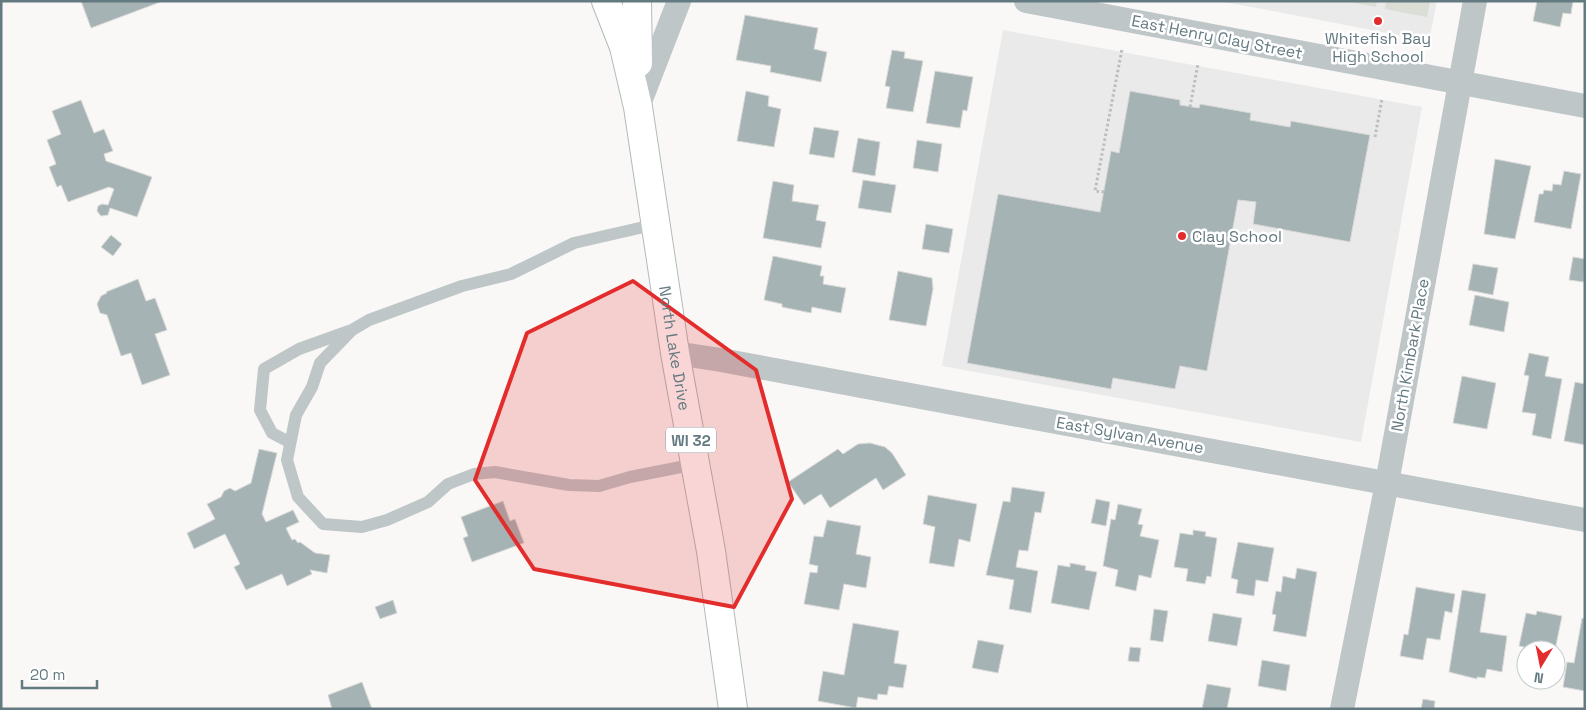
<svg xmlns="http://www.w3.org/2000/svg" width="1586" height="710" viewBox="0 0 1586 710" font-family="'Space Grotesk',sans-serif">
<rect width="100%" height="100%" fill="#f9f8f6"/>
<g fill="#e9eae9">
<path d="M1220,1H1437L1429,41Z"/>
<path d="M1003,30L1422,107L1361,442L942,366Z"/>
</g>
<g fill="#daded5">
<path d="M1344,1H1377L1376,7Z"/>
<path d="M1386,1H1430L1427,17L1385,9Z"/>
</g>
<g fill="#a6b3b5" stroke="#dadad8">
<path d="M81,1H163L91,28Z"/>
<path d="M1537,1H1573L1571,14L1563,13L1560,27L1533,21Z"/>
<path d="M745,15L818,28L814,49L827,52L821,82L770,72L771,66L736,60Z"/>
<path d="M892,50L905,52L904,58L923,61L913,112L886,108L890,87L885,86Z"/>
<path d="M935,71L973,77L967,111L963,110L960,128L926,123Z"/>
<path d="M746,91L769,96L768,106L781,109L774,147L737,141Z"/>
<path d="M1130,91L1180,100V105L1199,108L1200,104L1251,113L1250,120L1290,127L1291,121L1370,135L1350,242L1253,224L1256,202L1238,200L1207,371L1180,366L1175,389L1113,378L1111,389L967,363L998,194L1100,212L1111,151L1119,153Z"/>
<path d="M81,100L94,133L104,129L113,151L104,154L106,161L152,177L137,217L110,208L108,215L101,216L97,211L98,206L102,204L108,205L114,189L109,187L68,202L61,185L57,187L49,167L56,164L47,140L61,134L52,111Z"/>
<path d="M814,127L839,131L834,158L809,154Z"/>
<path d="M858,138L880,142L875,176L852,172Z"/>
<path d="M917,140L942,144L938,172L913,168Z"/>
<path d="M1495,159L1531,166L1515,239L1484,234Z"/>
<path d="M1564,171L1581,174L1571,229L1534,222L1539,194H1543L1544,190L1552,191L1553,184L1561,185Z"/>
<path d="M863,180L896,185L891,213L858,208Z"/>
<path d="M773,181L794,185L792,201L819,205L816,220L826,222L821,248L763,238Z"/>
<path d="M926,224L953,229L949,253L922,249Z"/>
<path d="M111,235L122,244L113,256L101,247Z"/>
<path d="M773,256L822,266L820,276H824L823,284L846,288L841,313L812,307L811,313L782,307V304L764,300Z"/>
<path d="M1573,257L1585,259L1584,282L1569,280Z"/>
<path d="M1473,264L1498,268L1493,295L1468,290Z"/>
<path d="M898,271L932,278L933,289L926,326L889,320Z"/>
<path d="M138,279L146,301L155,298L167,330L155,334L170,375L142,385L131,353L121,356L107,315L100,313L97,304L101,296L107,293L106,292Z"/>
<path d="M1475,295L1509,302L1504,332L1469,325Z"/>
<path d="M1529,353L1549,357L1545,376L1562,379L1551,439L1532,435L1536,414L1522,412L1529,376L1524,375Z"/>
<path d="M1462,376L1496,383L1487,429L1453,423Z"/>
<path d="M1575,382L1585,384V445L1564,441Z"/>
<path d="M870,443L885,447L892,453L906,475L883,490L876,478L830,508L821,494L804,505L788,482L838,449L843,454L858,444Z"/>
<path d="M259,449L277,453L262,514L266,522L293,510L299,522L286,528L292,540L295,539L298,543L300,542L315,553L330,555L327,573L310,570L312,574L287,586L282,574L246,590L234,567L240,564L225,534L194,549L187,533L215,519L207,504L221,497L224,491L230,488L235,491L251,483Z"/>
<path d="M1012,487L1045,492L1041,513L1035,512L1028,551L1019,550L1016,567L1038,571L1031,613L1009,609L1014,580L986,575L1003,501L1010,502Z"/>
<path d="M928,495L977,504L970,542L959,539L954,567L929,563L935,527L923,524Z"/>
<path d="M1096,499L1110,502L1106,526L1091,523Z"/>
<path d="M503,501L510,521L515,519L524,543L472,562L463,538L468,536L461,517Z"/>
<path d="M1118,504L1142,509L1138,524L1143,525L1140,536L1159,540L1151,578L1139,575L1136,591L1115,586L1118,570L1103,566L1111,519L1115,520Z"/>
<path d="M827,520L861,526L856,554L871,557L866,588L844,584L839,610L804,604L810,572L817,573L818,566L809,564L814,536L823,537Z"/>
<path d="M1193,530L1206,532L1205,536L1217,538L1211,577L1207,576L1205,584L1186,581L1188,569L1174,567L1180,533L1193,535Z"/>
<path d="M1238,542L1274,548L1268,582L1256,580L1254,596L1236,593L1238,580L1231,578Z"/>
<path d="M1070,563L1086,566L1085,570L1097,572L1089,610L1051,603L1058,565L1070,567Z"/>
<path d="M1297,568L1317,572L1306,637L1273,631L1276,615L1272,614L1276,591L1281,592L1283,576L1295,579Z"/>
<path d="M1416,587L1455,594L1452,613L1445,611L1440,640L1427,638L1423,660L1400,656L1404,634L1408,635Z"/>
<path d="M1462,590L1486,594L1480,632L1507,636L1502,672L1487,669L1485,678L1477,677V679L1449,672Z"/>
<path d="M393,600L397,613L380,619L375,607Z"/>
<path d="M1154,609L1168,611L1163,642L1150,640Z"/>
<path d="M1537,611L1562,616L1555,650H1526V653L1523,652L1524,647L1519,646L1526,613L1536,615Z"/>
<path d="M1213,613L1242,618L1237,646L1208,641Z"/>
<path d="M1582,618L1585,619V691L1563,687L1567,662L1574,663Z"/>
<path d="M853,623L899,631L894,663L907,665L903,688L889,686L887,695L878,694L877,700L858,697L856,708L818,701L823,671L844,675Z"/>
<path d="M978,640L1004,645L998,673L972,668Z"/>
<path d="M1130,647L1141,648L1139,662L1128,661Z"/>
<path d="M1262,660L1290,665L1286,691L1258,686Z"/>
<path d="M362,682L372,709H332L328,695Z"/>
<path d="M1207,684L1231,688L1227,709H1202Z"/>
<path d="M1423,699L1435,701L1434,709H1421Z"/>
</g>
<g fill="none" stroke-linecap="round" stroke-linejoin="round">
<g stroke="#b3babc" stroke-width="30">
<g id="primary">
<path id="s1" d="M606,1L624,47L638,107L675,353L711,551L733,709"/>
<path d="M637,1L638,63"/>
</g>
</g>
<g stroke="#babec0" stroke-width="3" stroke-dasharray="2.5 2.5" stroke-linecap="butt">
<path d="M1190,107L1198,64"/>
<path d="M1375,137L1382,99"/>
<path d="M1104,192L1095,191L1122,49"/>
</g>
<g stroke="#bfc6c8" stroke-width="12">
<path d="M657,224L574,243L511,274L462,286L369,320L352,330L320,363L312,387L296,415L287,460L298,497L323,524L362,527L387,520L428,502L448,484L474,474L495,472L569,485L599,486L630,477L696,464"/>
<path d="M289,442L272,433L260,410L264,369L299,349L349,331"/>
</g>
<g stroke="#bfc6c8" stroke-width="24">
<path d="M1026,1L1585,106"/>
<path d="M638,107L679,1"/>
<path d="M675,353L721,360L1585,520"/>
<path d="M1342,709L1387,483L1475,1"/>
</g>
<use href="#primary" stroke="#fff" stroke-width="28"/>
</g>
<path fill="#e32d2c" fill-opacity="0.2" stroke="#e32d2c" stroke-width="4" stroke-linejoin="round" d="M633,281L756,370L792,499L734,607L534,569L475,480L527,333Z"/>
<g fill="#e32d2c" stroke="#fff" stroke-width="2">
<circle cx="1378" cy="21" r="5"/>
<circle cx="1182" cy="236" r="5"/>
</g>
<g text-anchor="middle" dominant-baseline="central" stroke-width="5" stroke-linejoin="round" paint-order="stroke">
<rect fill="#fff" stroke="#92a2a7" stroke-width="1" x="666" y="427.5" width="50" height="25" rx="4"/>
<g font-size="15" font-weight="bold" fill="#647a81">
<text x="691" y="440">WI 32</text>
</g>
<g font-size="16" fill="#647a81" stroke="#fff">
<text transform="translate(1217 37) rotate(11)">East Henry Clay Street</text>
<text stroke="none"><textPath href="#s1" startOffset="355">North Lake Drive</textPath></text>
<text transform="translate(1410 355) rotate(-80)">North Kimbark Place</text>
<text transform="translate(1130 435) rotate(10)">East Sylvan Avenue</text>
</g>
<g font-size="16" fill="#647a81" stroke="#fff">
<text x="1378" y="38">Whitefish Bay<tspan x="1378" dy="18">High School</tspan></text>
<text x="1192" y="236" text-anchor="start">Clay School</text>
</g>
</g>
<rect width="1586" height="710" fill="none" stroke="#647a81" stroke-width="5"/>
<g transform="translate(1541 665) rotate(190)"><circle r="24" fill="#ffffff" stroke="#c1cacd"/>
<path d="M0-4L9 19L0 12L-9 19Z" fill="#e32d2c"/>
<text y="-8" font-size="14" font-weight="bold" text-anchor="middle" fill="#647a81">N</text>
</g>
<path d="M22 680v8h75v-8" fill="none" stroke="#647a81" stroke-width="2.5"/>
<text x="30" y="680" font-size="15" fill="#647a81" stroke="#ffffff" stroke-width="4" paint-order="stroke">20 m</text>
</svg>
